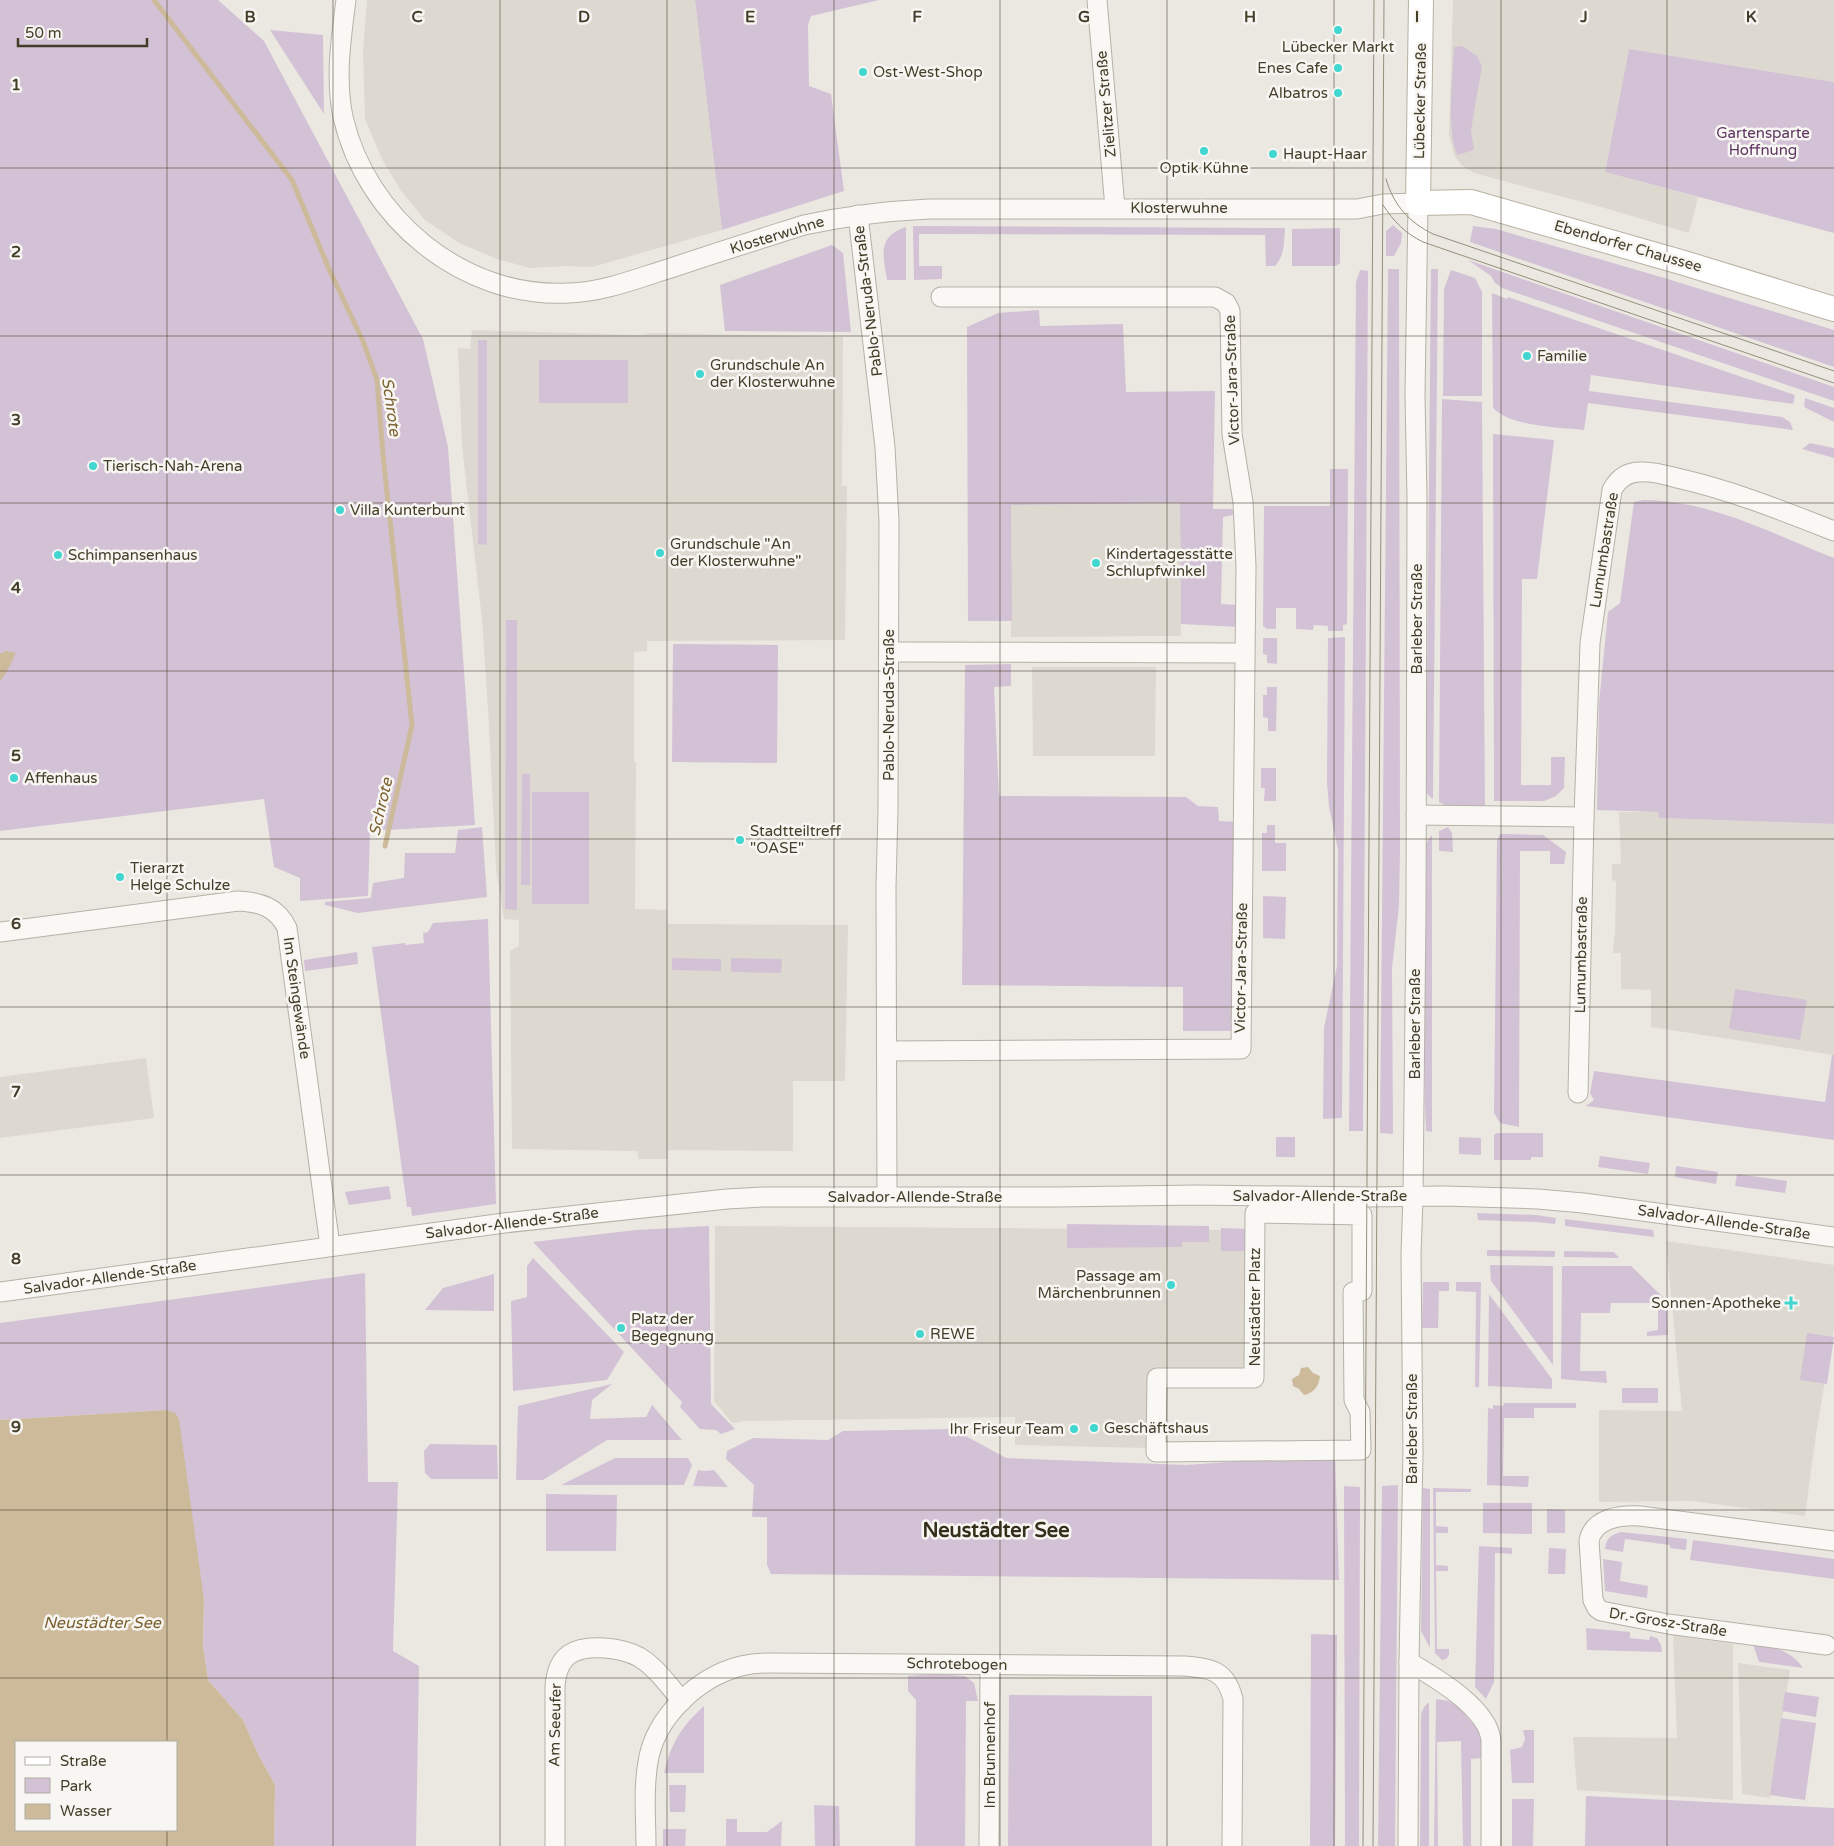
<svg xmlns="http://www.w3.org/2000/svg" width="1834" height="1846" viewBox="0 0 1834 1846" font-family="'Varela Round',sans-serif">
<rect width="100%" height="100%" fill="#ebe8e2"/>
<g fill="#ddd9d0">
<path d="M367,0H695L722,230L592,267L564,266L530,268L497,259L459,243L425,220L401,191L382,159L365,119L363,51Z"/>
<path d="M1453,0H1834V82L1629,49L1605,172L1698,197L1689,233L1601,207L1474,173L1461,165L1454,155L1449,135Z"/>
<path d="M472,330L637,335L653,333L843,337L842,486H847L845,640L647,641V651L634,652V761L636,762L635,909L667,910L668,924L848,925L845,1081H793V1151L668,1150V1159H638V1151L512,1149L510,951L519,946V920L504,919L496,868L489,725L482,619L462,446L458,348L470,349Z"/>
<path d="M1180,503L1181,636L1011,637V505Z"/>
<path d="M1032,667H1156L1155,756H1033Z"/>
<path d="M1619,812H1659V818L1834,824V1055L1651,1027V990L1621,989V953H1613L1614,937L1615,936L1616,881L1612,880V864H1621Z"/>
<path d="M146,1058L154,1118L0,1138V1077Z"/>
<path d="M715,1226L1253,1230L1252,1376L1154,1377L1149,1448L1015,1445V1417L744,1421L732,1423L714,1401Z"/>
<path d="M1666,1241L1834,1265V1328L1816,1434L1805,1516L1692,1501L1599,1502V1410L1682,1411Z"/>
<path d="M1673,1635L1733,1644V1800L1577,1790L1573,1737L1677,1738Z"/>
<path d="M1738,1663L1790,1670L1770,1798L1742,1794Z"/>
</g>
<g fill="#d3c2d5">
<path d="M0,0H218L264,41L423,339L448,447L475,825L370,831L368,896L300,901V878L274,867L264,799L0,831Z"/>
<path d="M695,0H879L811,16L808,25L809,86L831,94L844,191L722,230Z"/>
<path d="M270,30L323,35L324,114Z"/>
<path d="M1462,46L1477,56L1482,66L1471,130L1474,150L1457,155C1446,125 1453,79 1454,47Z"/>
<path d="M1629,49L1834,82V233L1605,172Z"/>
<path d="M1393,225L1402,233L1401,243L1394,256H1386V231Z"/>
<path d="M913,226L1285,228C1284,242 1285,255 1275,266H1266L1265,235L919,234V266H942V279L914,280Z"/>
<path d="M1473,226L1496,229L1661,277L1834,330V367L1470,242Z"/>
<path d="M906,227V280H887C883,256 877,236 906,227Z"/>
<path d="M1340,228V263L1336,266H1292V229Z"/>
<path d="M832,245L843,253L851,332L725,331L720,285Z"/>
<path d="M1468,260L1834,387V401L1502,288L1495,283L1491,276Z"/>
<path d="M1388,269H1399L1400,849L1399,906L1392,968L1393,1134L1380,1133Z"/>
<path d="M1431,269H1438L1433,799L1428,795L1426,790Z"/>
<path d="M1360,270L1368,271L1363,1131H1349L1356,282Z"/>
<path d="M1451,270L1475,278L1482,292V396H1443L1444,289Z"/>
<path d="M1492,293L1507,299L1508,297L1795,395L1793,404L1591,375L1589,391L1782,417L1790,422L1793,430L1588,403L1584,430C1557,427 1512,427 1493,408Z"/>
<path d="M1039,310L1040,326L1123,324L1126,392L1215,391L1213,509H1232L1235,513L1233,515L1223,517L1221,604L1237,605V627L1181,624L1180,503L1011,505L1012,621H968L967,327L998,313Z"/>
<path d="M478,340H487V545L478,544Z"/>
<rect x="539" y="360" width="89" height="43"/>
<path d="M1805,398L1834,408V422L1804,407Z"/>
<path d="M1442,399L1482,402L1485,807L1451,809L1439,802Z"/>
<path d="M1493,434L1554,440L1537,579H1522L1521,785H1551V757H1565L1564,788L1556,796L1544,801H1494Z"/>
<path d="M1810,443L1834,448V458L1802,449Z"/>
<path d="M1330,469H1348L1347,624L1343,625V631H1328V626L1314,625L1313,630L1296,629V608H1276V629H1267L1263,626L1264,506H1330Z"/>
<path d="M1643,500C1710,500 1773,534 1834,558V824L1659,818L1658,812L1597,810L1599,703L1608,612L1620,603L1634,502Z"/>
<path d="M506,620H517V910L505,909Z"/>
<path d="M1345,637L1342,1118L1323,1119L1324,1028L1337,966L1338,849L1329,807L1327,782L1328,638Z"/>
<path d="M1263,638H1277V664L1267,663V655L1263,654Z"/>
<path d="M673,644L778,645L777,763L672,762Z"/>
<path d="M1011,664V686L994,687L999,796L1186,797L1198,806L1218,807L1219,821L1238,822L1231,1031H1183V987L962,985L965,665Z"/>
<path d="M1267,687H1277L1276,731H1268V718L1263,717V695H1267Z"/>
<path d="M1261,768H1276V801H1264L1265,788H1261Z"/>
<path d="M522,774H530V885H521Z"/>
<rect x="532" y="792" width="57" height="112"/>
<path d="M1267,825H1275V843H1286V871H1262V833H1267Z"/>
<path d="M482,827L487,897L358,913L325,905V902L371,898L373,883L404,878L405,853H455L458,830Z"/>
<path d="M1448,827L1452,833L1453,852L1439,851V831Z"/>
<path d="M1500,834L1543,835L1566,852L1564,864H1550V851H1520L1519,1127L1500,1123L1494,1113L1497,841Z"/>
<path d="M1432,835V1132L1426,1131L1425,1105V846L1428,840Z"/>
<path d="M1263,896L1286,897L1285,939L1263,938Z"/>
<path d="M488,919L496,1204L412,1216L411,1207H407L372,947L405,943V945L424,943L423,933L428,932L433,923Z"/>
<path d="M357,952L358,964L305,971L304,960Z"/>
<path d="M672,958L721,959V971L672,970Z"/>
<path d="M731,958L782,959L781,973L731,972Z"/>
<path d="M1735,989L1807,1000L1800,1040L1729,1029Z"/>
<path d="M1832,1055H1834V1140L1586,1106L1594,1100L1590,1093L1594,1071L1825,1102Z"/>
<path d="M1497,1133H1543V1157H1531V1160H1494V1135Z"/>
<rect x="1276" y="1137" width="19" height="20"/>
<path d="M1459,1137L1481,1138V1155L1459,1154Z"/>
<path d="M1600,1156L1650,1163L1648,1174L1598,1167Z"/>
<path d="M1676,1166L1718,1172L1716,1184L1675,1177Z"/>
<path d="M1737,1174L1787,1181L1785,1193L1735,1186Z"/>
<path d="M389,1186L391,1199L349,1205L345,1192Z"/>
<path d="M1477,1213L1536,1215L1556,1218L1555,1224L1537,1222L1478,1220Z"/>
<path d="M1565,1219L1653,1230L1654,1237L1565,1226Z"/>
<path d="M1067,1224L1209,1226V1242H1182V1247L1067,1248Z"/>
<path d="M709,1226L711,1404L735,1429L721,1434L716,1430L700,1429L680,1407L682,1402L533,1242L636,1230Z"/>
<path d="M1221,1228L1249,1229L1247,1251H1221Z"/>
<path d="M1487,1250L1555,1251V1257L1487,1256Z"/>
<path d="M1564,1251L1614,1252L1619,1258L1564,1257Z"/>
<path d="M533,1258L624,1352L607,1380L513,1391L511,1301L527,1297V1266Z"/>
<path d="M1490,1265L1553,1266V1365L1491,1281Z"/>
<path d="M1562,1266H1631L1667,1301L1668,1335L1647,1336V1332L1658,1330V1303H1611L1610,1313H1581L1580,1371H1606L1607,1383L1561,1379Z"/>
<path d="M365,1273L368,1482H398L393,1651L419,1666L416,1846H274L275,1785L257,1752L243,1720L208,1680L203,1646L204,1600L166,1410L0,1420V1323Z"/>
<path d="M494,1274V1311L425,1310L443,1288Z"/>
<path d="M1423,1282H1449V1291H1439L1438,1328H1422Z"/>
<path d="M1456,1282H1481L1479,1387H1475L1476,1292L1456,1291Z"/>
<path d="M1489,1294L1552,1379V1389L1488,1386Z"/>
<path d="M1807,1333L1834,1337L1827,1384L1800,1380Z"/>
<path d="M612,1384L592,1400L590,1419L646,1417L652,1405L682,1440H607L543,1480H516L518,1406Z"/>
<rect x="1622" y="1388" width="36" height="15"/>
<path d="M1504,1403H1576V1408H1534V1418H1504L1503,1476H1529L1528,1487L1487,1485L1488,1408L1493,1409V1405L1503,1406Z"/>
<path d="M953,1429L1006,1458L1186,1465L1335,1454L1339,1580L771,1574L767,1565V1517H752L754,1485L726,1459L727,1451L753,1438L828,1440L843,1431Z"/>
<path d="M430,1444L497,1445L498,1479H431L425,1473L424,1451Z"/>
<path d="M615,1458H688L692,1465L684,1485H561Z"/>
<path d="M698,1470L705,1471L714,1470L728,1487L693,1486Z"/>
<path d="M1398,1485L1395,1846H1378L1382,1486Z"/>
<path d="M1344,1486L1360,1487L1359,1846H1345Z"/>
<path d="M1423,1488L1430,1489V1648L1421,1631Z"/>
<path d="M1433,1488L1471,1489V1492H1436V1526L1448,1527V1533H1436V1565L1448,1566V1571H1436L1437,1649H1449V1655L1446,1659L1442,1660L1435,1653Z"/>
<path d="M546,1494L617,1495L616,1551H546Z"/>
<path d="M1483,1503H1532V1534L1483,1533Z"/>
<path d="M1547,1509L1565,1510V1533H1547Z"/>
<path d="M1622,1532L1687,1539L1686,1550L1670,1548V1545L1625,1539L1623,1552L1605,1549C1606,1538 1612,1534 1622,1532Z"/>
<path d="M1693,1540L1834,1559V1579L1690,1560Z"/>
<path d="M1479,1546L1512,1548V1554L1495,1553L1494,1682L1486,1699L1475,1687Z"/>
<path d="M1549,1548L1566,1549L1565,1574H1548Z"/>
<path d="M1603,1559L1622,1562L1620,1581L1648,1586L1647,1598L1605,1591Z"/>
<path d="M1586,1628L1630,1632V1638L1649,1640L1650,1636L1657,1638L1661,1645L1662,1652L1587,1650Z"/>
<path d="M1311,1634L1337,1635L1335,1846H1310Z"/>
<path d="M1753,1644C1773,1647 1791,1650 1803,1668L1759,1662Z"/>
<path d="M935,1674L965,1676L974,1683L978,1701H966L965,1846H915L916,1700L908,1691V1676Z"/>
<path d="M1785,1692L1819,1697L1816,1717L1782,1711Z"/>
<path d="M1009,1695L1152,1696V1846H1008Z"/>
<path d="M1436,1699L1449,1701L1458,1707L1478,1729L1481,1738L1482,1758L1471,1759V1846H1463L1461,1741L1437,1742L1438,1846H1434Z"/>
<path d="M1429,1702V1846H1420L1421,1714L1424,1707Z"/>
<path d="M704,1706V1773H664C671,1743 681,1727 704,1706Z"/>
<path d="M1781,1718L1816,1723L1805,1800L1770,1795Z"/>
<path d="M1523,1730H1534V1783H1512L1510,1750L1522,1747L1525,1739Z"/>
<path d="M669,1785H686L685,1812H670Z"/>
<path d="M1586,1796L1834,1808V1846H1585Z"/>
<path d="M1512,1799H1534L1533,1846H1512Z"/>
<path d="M814,1805L839,1806L840,1846H815Z"/>
<path d="M726,1819H737V1832H767L782,1821L781,1846H726Z"/>
<path d="M663,1829H686L685,1846H663Z"/>
</g>
<g fill="#cdba9b" fill-rule="evenodd">
<path d="M6,651L16,653L6,673L0,681V654Z"/>
<path d="M1308,1367L1313,1373L1320,1376C1319,1386 1314,1393 1304,1395L1299,1389L1293,1386L1292,1379L1299,1375L1301,1368Z"/>
<path d="M166,1410L175,1413L179,1419L204,1600L203,1646L208,1680L243,1720L257,1752L275,1785L274,1846H0V1420ZM16,1742H176V1830H16Z"/>
</g>
<g fill="none" stroke-linecap="round" stroke-linejoin="round">
<path stroke="#cdba9b" stroke-width="5" d="M154,0L292,180L329,269L363,341L377,380L383,455L412,725L385,846"/>
<g stroke="#b6b1a7" stroke-width="21">
<g id="minor">
<path d="M346,0C341,39 335,78 343,117C366,218 463,299 569,293C604,292 638,278 671,268C715,253 760,239 804,225C846,216 886,211 929,209H1357L1383,204L1418,203L1415,396L1417,498L1416,911L1413,1197L1411,1255L1413,1453L1409,1662L1408,1846"/>
<path d="M1097,0L1115,208"/>
<path d="M858,215L885,447L889,521L888,809L886,887L887,1197"/>
<path d="M889,652L1244,653"/>
<path d="M1416,815L1584,817"/>
<path d="M0,932L238,901C260,902 277,907 287,928L330,1246"/>
<path d="M887,1051L1241,1049L1246,566L1243,502L1232,434L1230,311L1226,303L1215,297H941"/>
<path d="M1578,1093L1584,817L1590,643L1612,490C1618,479 1627,472 1640,472C1652,471 1666,475 1677,478C1731,490 1783,511 1834,531"/>
<path d="M1255,1213L1362,1215V1291L1353,1292L1354,1400L1360,1412L1361,1450L1156,1452L1157,1378H1254Z"/>
<path d="M0,1292L504,1223L727,1199L763,1197H1058L1196,1195L1367,1197L1445,1196L1538,1199L1583,1203L1834,1237"/>
<path d="M1826,1645L1668,1624L1601,1611L1597,1608L1593,1600L1589,1541C1593,1518 1621,1515 1640,1516L1834,1541"/>
<path d="M1409,1662C1434,1677 1489,1708 1491,1741V1846"/>
<path d="M555,1846V1687C557,1654 575,1646 605,1648C617,1649 628,1651 639,1657C656,1667 669,1686 682,1701"/>
<path d="M646,1846C646,1819 643,1789 648,1762C655,1717 698,1677 741,1666C750,1664 759,1663 768,1663L1185,1666C1212,1668 1226,1671 1233,1699L1232,1846"/>
<path d="M989,1846L990,1665"/>
</g>
</g>
<g stroke="#b7b1a0" stroke-width="26">
<path id="major" d="M1421,0L1418,203L1471,202L1684,263L1834,309"/>
</g>
<use href="#minor" stroke="#f9f8f5" stroke-width="19"/>
<use href="#major" stroke="#fff" stroke-width="24"/>
<g stroke="#968e7a" stroke-width="1">
<path d="M1386,179C1394,206 1409,222 1433,234L1834,371"/>
<path d="M1383,205C1394,222 1405,233 1423,242L1834,383"/>
<path d="M1363,1846L1374,0"/>
<path d="M1373,1846L1384,0"/>
</g>
</g>
<path fill="none" stroke="#443d29" stroke-width="1" stroke-opacity="0.55" d="M167,0V1742M333,0V1846M500,0V1846M667,0V1846M834,0V1846M1000,0V1846M1167,0V1846M1334,0V1846M1501,0V1846M1667,0V1846M0,168H1834M0,336H1834M0,503H1834M0,671H1834M0,839H1834M0,1007H1834M0,1175H1834M0,1343H1834M0,1510H1834M0,1678H1834M167,1830V1846"/>
<g fill="#41d6cf" stroke="#f8f6f2" stroke-width="2">
<circle cx="1338" cy="30" r="5"/>
<circle cx="1338" cy="68" r="5"/>
<circle cx="863" cy="72" r="5"/>
<circle cx="1338" cy="93" r="5"/>
<circle cx="1204" cy="151" r="5"/>
<circle cx="1273" cy="154" r="5"/>
<circle cx="1527" cy="356" r="5"/>
<circle cx="700" cy="374" r="5"/>
<circle cx="93" cy="466" r="5"/>
<circle cx="340" cy="510" r="5"/>
<circle cx="660" cy="553" r="5"/>
<circle cx="58" cy="555" r="5"/>
<circle cx="1096" cy="563" r="5"/>
<circle cx="14" cy="778" r="5"/>
<circle cx="740" cy="840" r="5"/>
<circle cx="120" cy="877" r="5"/>
<circle cx="1171" cy="1285" r="5"/>
<path d="M1788.5 1295.5h5v5h5v5h-5v5h-5v-5h-5v-5h5z"/>
<circle cx="621" cy="1328" r="5"/>
<circle cx="920" cy="1334" r="5"/>
<circle cx="1094" cy="1428" r="5"/>
<circle cx="1074" cy="1429" r="5"/>
</g>
<g text-anchor="middle" dominant-baseline="central" stroke-width="5" stroke-linejoin="round" paint-order="stroke">
<g font-size="15" fill="#443d29" stroke="#f8f6f2" text-anchor="start">
<text x="1338" y="47" text-anchor="middle">Lübecker Markt</text>
<text x="1328" y="68" text-anchor="end">Enes Cafe</text>
<text x="873" y="72">Ost-West-Shop</text>
<text x="1328" y="93" text-anchor="end">Albatros</text>
<text x="1283" y="154">Haupt-Haar</text>
<text x="1204" y="168" text-anchor="middle">Optik Kühne</text>
<text x="1537" y="356">Familie</text>
<text x="710" y="365">Grundschule An<tspan x="710" dy="17">der Klosterwuhne</tspan></text>
<text x="103" y="466">Tierisch-Nah-Arena</text>
<text x="350" y="510">Villa Kunterbunt</text>
<text x="670" y="544">Grundschule "An<tspan x="670" dy="17">der Klosterwuhne"</tspan></text>
<text x="1106" y="554">Kindertagesstätte<tspan x="1106" dy="17">Schlupfwinkel</tspan></text>
<text x="68" y="555">Schimpansenhaus</text>
<text x="24" y="778">Affenhaus</text>
<text x="750" y="831">Stadtteiltreff<tspan x="750" dy="17">"OASE"</tspan></text>
<text x="130" y="868">Tierarzt<tspan x="130" dy="17">Helge Schulze</tspan></text>
<text x="1161" y="1276" text-anchor="end">Passage am<tspan x="1161" dy="17">Märchenbrunnen</tspan></text>
<text x="1781" y="1303" text-anchor="end">Sonnen-Apotheke</text>
<text x="631" y="1319">Platz der<tspan x="631" dy="17">Begegnung</tspan></text>
<text x="930" y="1334">REWE</text>
<text x="1104" y="1428">Geschäftshaus</text>
<text x="1064" y="1429" text-anchor="end">Ihr Friseur Team</text>
</g>
<g font-size="15" fill="#443d29" stroke="#f8f6f2">
<text transform="translate(1420 101) rotate(-89)">Lübecker Straße</text>
<text transform="translate(1106 104) rotate(-95)">Zielitzer Straße</text>
<text x="1179" y="208">Klosterwuhne</text>
<text transform="translate(777 235) rotate(-17)">Klosterwuhne</text>
<text transform="translate(1628 246) rotate(16)">Ebendorfer Chaussee</text>
<text transform="translate(868 301) rotate(-97)">Pablo-Neruda-Straße</text>
<text transform="translate(1232 380) rotate(-92)">Victor-Jara-Straße</text>
<text transform="translate(1604 550) rotate(-81)">Lumumbastraße</text>
<text transform="translate(1417 619) rotate(-90)">Barleber Straße</text>
<text transform="translate(889 705) rotate(-90)">Pablo-Neruda-Straße</text>
<text transform="translate(1581 955) rotate(-89)">Lumumbastraße</text>
<text transform="translate(1241 968) rotate(-89)">Victor-Jara-Straße</text>
<text transform="translate(297 998) rotate(82)">Im Steingewände</text>
<text transform="translate(1415 1024) rotate(-90)">Barleber Straße</text>
<text x="1320" y="1196">Salvador-Allende-Straße</text>
<text x="915" y="1197">Salvador-Allende-Straße</text>
<text transform="translate(1724 1222) rotate(8)">Salvador-Allende-Straße</text>
<text transform="translate(512 1223) rotate(-7)">Salvador-Allende-Straße</text>
<text transform="translate(110 1277) rotate(-8)">Salvador-Allende-Straße</text>
<text transform="translate(1255 1307) rotate(-90)">Neustädter Platz</text>
<text transform="translate(1412 1429) rotate(-90)">Barleber Straße</text>
<text transform="translate(1668 1622) rotate(9)">Dr.-Grosz-Straße</text>
<text transform="translate(957 1664) rotate(1)">Schrotebogen</text>
<text transform="translate(555 1725) rotate(-89)">Am Seeufer</text>
<text transform="translate(990 1755) rotate(-90)">Im Brunnenhof</text>
</g>
<g font-size="15" fill="#5d3561" stroke="#f8f6f2">
<text x="1763" y="133">Gartensparte<tspan x="1763" dy="17">Hoffnung</tspan></text>
</g>
<g font-size="16" font-style="italic" fill="#7b6130" stroke="#f8f6f2">
<text transform="translate(391 407) rotate(82)">Schrote</text>
<text transform="translate(381 807) rotate(-77)">Schrote</text>
<text x="102" y="1623">Neustädter See</text>
</g>
<g font-size="20" font-weight="bold" fill="#352f1b" stroke="#f8f6f2">
<text x="996" y="1531">Neustädter See</text>
</g>
</g>
<g font-size="16" text-anchor="middle" font-weight="bold" fill="#443d29" stroke="#f8f6f2" stroke-width="5" stroke-linejoin="round" paint-order="stroke">
<text x="250" y="22">B</text>
<text x="417" y="22">C</text>
<text x="584" y="22">D</text>
<text x="750" y="22">E</text>
<text x="917" y="22">F</text>
<text x="1084" y="22">G</text>
<text x="1250" y="22">H</text>
<text x="1417" y="22">I</text>
<text x="1584" y="22">J</text>
<text x="1751" y="22">K</text>
<text x="16" y="90">1</text>
<text x="16" y="257">2</text>
<text x="16" y="425">3</text>
<text x="16" y="593">4</text>
<text x="16" y="761">5</text>
<text x="16" y="929">6</text>
<text x="16" y="1097">7</text>
<text x="16" y="1264">8</text>
<text x="16" y="1432">9</text>
</g>
<rect x="15" y="1741" width="162" height="90" fill="#f8f6f2" stroke="#b0aca2"/>
<rect x="25" y="1757" width="25" height="8" fill="#ffffff" stroke="#b0aca2"/>
<text x="60" y="1766" font-size="15" fill="#443d29">Straße</text>
<rect x="25" y="1778" width="25" height="15" fill="#d3c2d5" stroke="#b0aca2"/>
<text x="60" y="1791" font-size="15" fill="#443d29">Park</text>
<rect x="25" y="1804" width="25" height="15" fill="#cdba9b" stroke="#b0aca2"/>
<text x="60" y="1816" font-size="15" fill="#443d29">Wasser</text>
<path d="M18 38v8h129v-8" fill="none" stroke="#443d29" stroke-width="2.5"/>
<text x="25" y="38" font-size="15" fill="#443d29" stroke="#f8f6f2" stroke-width="4" paint-order="stroke">50 m</text>
</svg>
